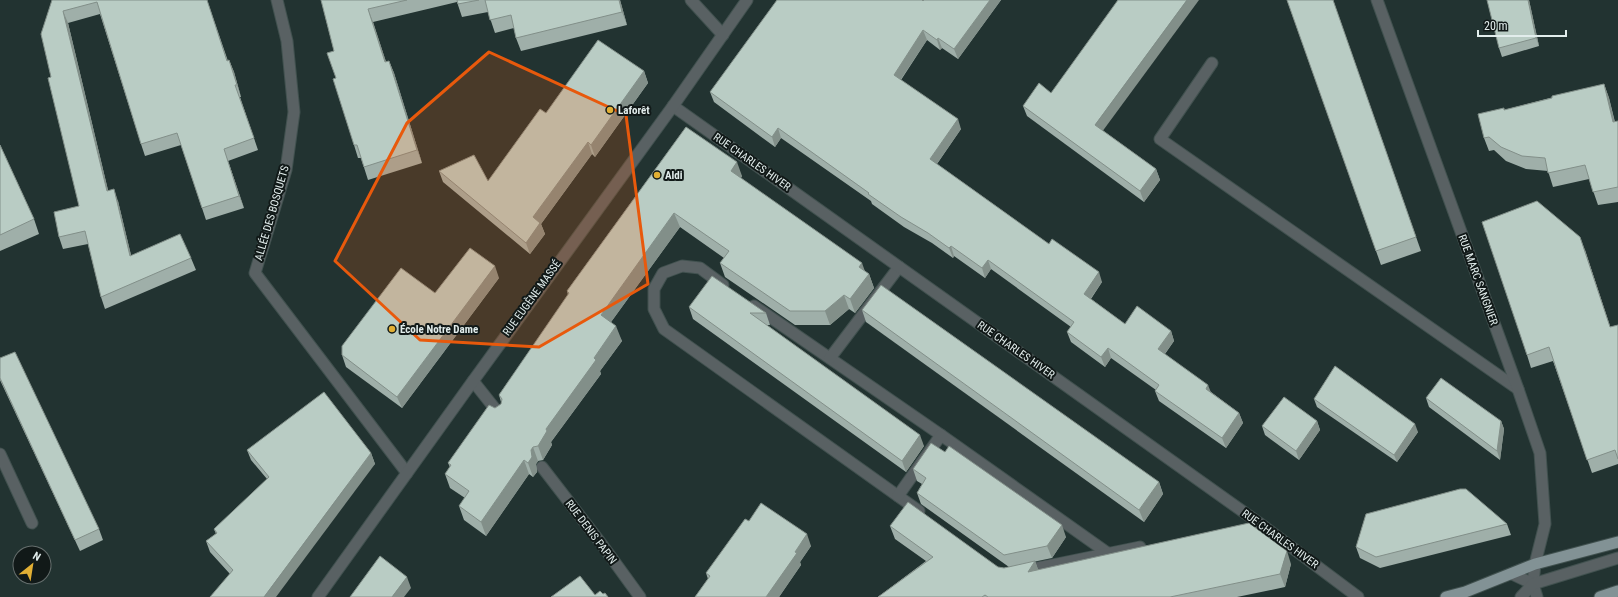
<svg xmlns="http://www.w3.org/2000/svg" width="1618" height="597" viewBox="0 0 1618 597" font-family="'Roboto Condensed',sans-serif">
<rect width="100%" height="100%" fill="#223331"/>
<g fill="none" stroke-linecap="round" stroke-linejoin="round">
<g stroke="#41514f" stroke-width="13">
<g id="service">
<path d="M1212,63L1160,139L1518,389"/>
<path d="M723,285L700,268L682,266L663,273L654,289V309L664,329L919,511"/>
<path d="M754,306L941,435"/>
<path d="M830,358L899,267"/>
<path d="M0,454L32,523"/>
<path d="M898,496L941,435L1109,554"/>
<path d="M1023,571L1140,547"/>
</g>
</g>
<g stroke="#41514f" stroke-width="13">
<path id="pedestrian" d="M691,0L723,35"/>
</g>
<g stroke="#41514f" stroke-width="13">
<g id="minor">
<path d="M277,0L287,41L294,112L286,170L255,273L407,473"/>
<path d="M1377,0L1518,389L1540,453L1545,524L1535,564"/>
<path d="M673,106L1259,523L1358,597"/>
<path d="M473,381L500,415"/>
<path d="M542,467L603,546L640,597"/>
</g>
</g>
<g stroke="#41514f" stroke-width="13">
<g id="tertiary">
<path d="M1535,564L1533,584L1537,597"/>
<path d="M1512,574L1533,584"/>
<path d="M318,597L473,381L673,106L747,0"/>
<path d="M1521,597L1533,584L1618,558"/>
</g>
</g>
<g stroke="#41514f" stroke-width="13">
<g id="primary">
<path d="M1446,597L1465,592L1535,564L1618,542"/>
<path d="M1600,597L1618,591"/>
</g>
</g>
<use href="#service" stroke="#596163" stroke-width="11"/>
<use href="#pedestrian" stroke="#596163" stroke-width="11"/>
<use href="#minor" stroke="#596163" stroke-width="11"/>
<use href="#tertiary" stroke="#596163" stroke-width="11"/>
<use href="#primary" stroke="#829295" stroke-width="11"/>
</g>
<g fill="#9fafa9">
<path d="M52,0H207L228,61L229,60L234,72L241,97H240L258,150L228,161L244,208L206,220L181,145L145,156L141,144L100,14L68,23L108,190L118,201L131,255L191,258L196,270L105,309L101,297L88,244L63,249L59,237L79,206L51,77Z"/>
<path d="M321,0H620L627,25L521,51L516,38L514,28L495,33L488,12L462,17L457,2L373,22L386,62L389,61L394,73L422,163L368,180L361,158H358L354,145L336,78L334,51Z"/>
<path d="M924,0H1001L958,59L942,48L940,50L927,40L901,80L961,129L937,164L1102,282L1091,299L1125,324L1171,331L1174,341L1165,354L1211,392L1239,413L1243,423L1226,448L1159,401L1155,391L1156,390L1111,358L1105,367L1071,342L1067,332L1071,327L991,269L985,278L954,256L953,258L932,243L904,227L872,204L871,201L781,138L775,147L714,102L710,92Z"/>
<path d="M1287,0H1333L1421,251L1381,265Z"/>
<path d="M1529,0L1539,46L1502,57L1499,48Z"/>
<path d="M644,71L648,83L595,157L592,154L541,224L545,234L530,254L443,182L439,171L488,181L546,113Z"/>
<path d="M1604,84L1609,98L1615,122L1618,121V202L1598,205L1589,179L1553,187L1548,171L1526,169L1506,161L1494,150L1489,151L1484,138L1504,110Z"/>
<path d="M1051,93L1156,169L1160,180L1144,202L1027,116L1023,106Z"/>
<path d="M686,127L742,176L741,178L869,274L874,288L855,313L849,309L830,325H795L725,277L720,263L724,258L680,227L611,322L622,341L600,371L601,374L551,442L552,445L543,460L538,461L536,464L537,472L533,477L529,474L486,536L464,520L459,506L465,498L450,488L445,474L450,467L448,463L495,408L501,404V402L499,395L568,295L567,291Z"/>
<path d="M0,145L34,219L39,234L0,251Z"/>
<path d="M1585,250L1610,327L1618,325V464L1592,473L1553,361L1531,368L1527,355Z"/>
<path d="M499,278L402,408L346,367L342,355L435,293Z"/>
<path d="M689,307L766,313L770,325H766L924,446L906,472L693,319Z"/>
<path d="M862,310L1159,482L1163,494L1144,522L866,322Z"/>
<path d="M0,358L99,529L103,540L80,551L0,380Z"/>
<path d="M1426,398L1501,421L1504,429L1500,460L1429,407Z"/>
<path d="M1314,399L1418,432L1397,462L1317,407Z"/>
<path d="M1317,421L1320,430L1299,460L1265,435L1262,426Z"/>
<path d="M247,450L371,453L375,464L230,574L210,552L206,541L216,534L214,529L267,479L251,460Z"/>
<path d="M913,469L1066,537L1052,558L1009,567L921,504L917,493L922,484L917,481Z"/>
<path d="M749,521L811,546L800,562L801,565L779,597H695L708,579L706,573Z"/>
<path d="M1507,524L1511,535L1380,568L1360,558L1356,547Z"/>
<path d="M890,526L998,567L1004,568L1035,561L1038,570L1291,564L1285,587L1237,597H878L926,561L895,539Z"/>
</g>
<g fill="#828f89">
<path d="M619,0H620L627,25L622,12Z"/>
<path d="M990,0H1001L958,59L954,49Z"/>
<path d="M1187,0H1199L1099,136L1095,125Z"/>
<path d="M1528,0H1529L1539,46L1536,38Z"/>
<path d="M368,9L373,22L390,74L385,62Z"/>
<path d="M63,11L68,23L111,203L107,191Z"/>
<path d="M923,30L927,40L897,85L894,75Z"/>
<path d="M938,38L942,48L940,50L937,40Z"/>
<path d="M229,60L234,72L241,97L237,85Z"/>
<path d="M389,61L394,73L422,163L417,150Z"/>
<path d="M644,71L648,83L595,157L591,145Z"/>
<path d="M1604,84L1609,98L1618,136L1613,122Z"/>
<path d="M958,119L961,129L934,168L930,159Z"/>
<path d="M778,128L781,138L775,147L772,137Z"/>
<path d="M588,142L592,154L541,224L545,234L530,254L526,243L533,217Z"/>
<path d="M224,149L228,161L244,208L239,196Z"/>
<path d="M737,162L742,176L736,185L731,171Z"/>
<path d="M1156,169L1160,180L1144,202L1140,191Z"/>
<path d="M114,189L118,201L134,268L130,256Z"/>
<path d="M674,213L680,227L606,329L601,315Z"/>
<path d="M1580,237L1585,250L1615,341L1610,327Z"/>
<path d="M951,246L954,256L953,258L949,248Z"/>
<path d="M988,260L991,269L985,278L982,268Z"/>
<path d="M862,263L867,277L869,274L874,288L855,313L850,299L859,267Z"/>
<path d="M495,266L499,278L402,408L397,397Z"/>
<path d="M1099,272L1102,282L1087,304L1084,294Z"/>
<path d="M844,295L849,309L830,325L825,311Z"/>
<path d="M616,326L622,341L600,371L601,374L551,442L552,445L543,460L538,446L546,429L594,358Z"/>
<path d="M1171,331L1174,341L1161,359L1158,349Z"/>
<path d="M1108,348L1111,358L1105,367L1101,357Z"/>
<path d="M1208,385L1212,395L1206,389Z"/>
<path d="M1239,413L1243,423L1226,448L1222,438Z"/>
<path d="M1317,421L1320,430L1299,460L1296,451Z"/>
<path d="M1501,421L1504,429L1500,460L1497,451Z"/>
<path d="M1415,424L1418,432L1397,462L1394,455Z"/>
<path d="M920,435L924,446L906,472L902,461Z"/>
<path d="M533,447L538,461L536,464L537,472L533,477L528,463L531,450Z"/>
<path d="M371,453L375,464L276,597H264Z"/>
<path d="M524,460L529,474L486,536L481,522Z"/>
<path d="M1159,482L1163,494L1144,522L1139,510Z"/>
<path d="M1062,525L1066,537L1052,558L1047,546Z"/>
<path d="M807,534L811,546L800,562L801,565L779,597H766L795,552Z"/>
<path d="M1287,551L1291,564L1285,587L1280,574Z"/>
<path d="M1035,561L1040,574L1028,572Z"/>
<path d="M407,577L411,588L404,597H392Z"/>
</g>
<g fill="#b9ccc4" stroke="#828f89">
<path d="M52,0H207L227,61L229,60L237,85H235L254,138L224,149L239,196L202,208L177,133L141,144L97,2L63,11L107,191L114,189L130,256L180,234L191,258L101,297L85,231L59,237L54,212L79,206L48,78L51,77L41,34Z"/>
<path d="M321,0H407L368,9L385,62L389,61L417,150L364,167L357,145H354L333,79L336,78L327,53L334,51Z"/>
<path d="M457,0H479L458,4Z"/>
<path d="M485,0H619L622,12L516,38L511,15L490,20Z"/>
<path d="M777,0H922L923,1L924,0H990L954,49L938,38L937,40L923,30L894,75L958,119L930,159L1049,244L1052,239L1099,272L1084,294L1125,324L1137,306L1171,331L1158,349L1208,385L1206,389L1239,413L1222,438L1155,391L1159,385L1108,348L1101,357L1067,332L1074,322L988,260L982,268L951,246L949,248L928,233L901,217L868,194L869,193L778,128L772,137L710,92Z"/>
<path d="M1118,0H1187L1095,125L1156,169L1140,191L1023,106L1039,83L1051,93Z"/>
<path d="M1287,0H1333L1416,237L1376,251Z"/>
<path d="M1487,0H1528L1536,38L1499,48Z"/>
<path d="M598,40L644,71L591,145L588,142L533,217L540,223L526,243L439,171L474,155L488,181L540,109L546,113Z"/>
<path d="M1604,84L1613,122L1618,121V187L1593,192L1585,165L1548,173L1545,158L1522,156L1501,147L1489,137L1484,138L1478,114L1504,108V110L1552,98V96Z"/>
<path d="M686,127L737,162L731,171L862,263L859,267L869,274L850,299L844,295L825,311H790L720,263L729,251L674,213L601,315L616,326L594,358L596,360L546,429L547,431L538,446L533,447L531,450L532,457L528,463L524,460L481,522L459,506L469,491L445,474L451,465L448,463L489,405L495,408L501,404L502,399L499,395L569,293L567,291Z"/>
<path d="M0,145L34,219L0,235Z"/>
<path d="M1537,201L1580,237L1610,327L1618,325V459L1615,450L1587,460L1549,347L1527,355L1482,222Z"/>
<path d="M470,248L495,266L397,397L342,355V346L401,268L435,293Z"/>
<path d="M712,276L766,313H750L920,435L902,461L689,307Z"/>
<path d="M881,285L1159,482L1139,510L862,310Z"/>
<path d="M15,352L99,529L75,540L0,378V358Z"/>
<path d="M1335,366L1415,424L1394,455L1314,399Z"/>
<path d="M1441,378L1501,421L1497,451L1426,398Z"/>
<path d="M324,392L371,453L264,597H210L233,570L206,541L217,533L214,529L269,477L247,450Z"/>
<path d="M1284,397L1317,421L1296,451L1262,426Z"/>
<path d="M931,443L945,452L949,446L1062,525L1047,546L1004,555L917,493L926,478L913,469Z"/>
<path d="M1460,489H1466L1507,524L1376,557L1356,547L1366,514Z"/>
<path d="M908,502L998,567L1004,568L1035,561L1028,572L1249,523L1287,551L1280,574L1170,597H988L985,595L982,597H878L933,557L890,526Z"/>
<path d="M761,503L807,534L795,552L797,553L766,597H695L710,576L706,573L745,519L749,521Z"/>
<path d="M380,556L407,577L392,597H350Z"/>
<path d="M580,576L595,595L600,591L603,594L605,593L608,597H551Z"/>
</g>
<path fill="#e8590c" fill-opacity="0.2" stroke="#e8590c" stroke-width="3" stroke-linejoin="round" d="M489,52L626,115L648,284L539,347L420,340L335,261L407,123Z"/>
<g fill="#e1af34" stroke="#111918" stroke-width="1.5">
<circle cx="610" cy="110" r="4"/>
<circle cx="657" cy="175" r="4"/>
<circle cx="392" cy="329" r="4"/>
</g>
<g text-anchor="middle" dominant-baseline="central" stroke-width="4" stroke-linejoin="round" paint-order="stroke">
<g font-size="11" font-weight="bold" fill="#e2edec" stroke="#111918" text-anchor="start">
<text x="618" y="110">Laforêt</text>
<text x="665" y="175">Aldi</text>
<text x="400" y="329">École Notre Dame</text>
</g>
<g font-size="11" fill="#e2edec" stroke="#111918">
<text transform="translate(752 162) rotate(35)">RUE CHARLES HIVER</text>
<text transform="translate(272 213) rotate(-74)">ALLÉE DES BOSQUETS</text>
<text transform="translate(1478 280) rotate(70)">RUE MARC SANGNIER</text>
<text transform="translate(532 298) rotate(-54)">RUE EUGÈNE MASSÉ</text>
<text transform="translate(1016 350) rotate(35)">RUE CHARLES HIVER</text>
<text transform="translate(591 532) rotate(53)">RUE DENIS PAPIN</text>
<text transform="translate(1280 539) rotate(36)">RUE CHARLES HIVER</text>
</g>
</g>
<g transform="translate(32 565) rotate(30)"><circle r="19" fill="#111918" stroke="#656e6d"/>
<path d="M0-3L7 15L0 10L-7 15Z" fill="#e1af34"/>
<text y="-6" font-size="11" font-weight="bold" text-anchor="middle" fill="#e2edec">N</text>
</g>
<path d="M1478 30v6h88v-6" fill="none" stroke="#e2edec" stroke-width="2"/>
<text x="1484" y="30" font-size="12" fill="#e2edec" stroke="#111918" stroke-width="3" paint-order="stroke">20 m</text>
</svg>
